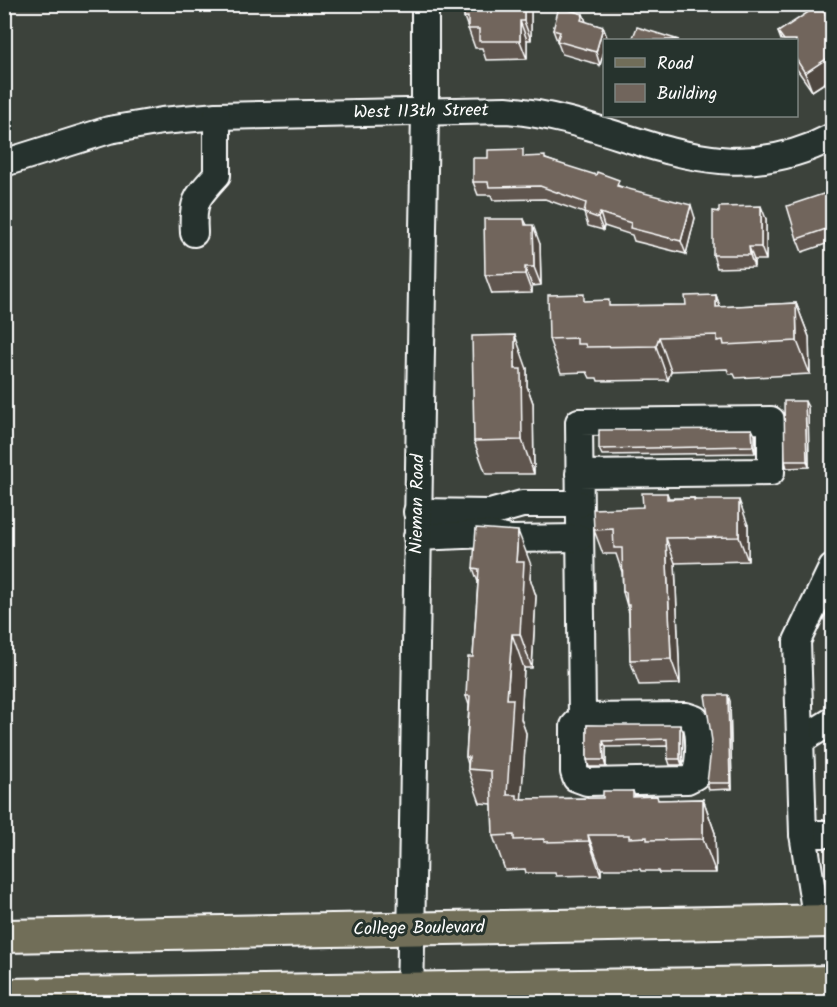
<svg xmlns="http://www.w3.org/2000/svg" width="837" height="1007" viewBox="0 0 837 1007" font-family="Kalam,sans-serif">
<rect width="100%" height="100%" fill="#3c423b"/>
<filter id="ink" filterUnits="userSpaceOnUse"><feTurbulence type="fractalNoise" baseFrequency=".0167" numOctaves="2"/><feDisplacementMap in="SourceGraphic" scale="12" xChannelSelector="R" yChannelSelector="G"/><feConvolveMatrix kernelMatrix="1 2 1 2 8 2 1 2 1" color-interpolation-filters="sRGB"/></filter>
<g filter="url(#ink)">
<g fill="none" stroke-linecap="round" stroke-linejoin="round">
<g stroke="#fff" stroke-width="30">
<g id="minor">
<path d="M4,163L109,130L162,121L217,116L506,110C625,119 712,200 832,137"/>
<path d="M194,233C192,201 196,198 217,175V116"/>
<path d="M579,474L771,472V420L579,422L582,717L574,726V772L576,778L587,782L687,780L695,776C700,760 701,735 695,719L686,716L582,717"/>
<path d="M417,512L490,513L522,504H579"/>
<path d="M417,537L487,534L510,539L579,538"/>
<path d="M800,741L832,721"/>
<path d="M803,834H832"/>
<path d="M817,922L803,834L797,641L832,568"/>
<path d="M410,1002L425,111V4"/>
</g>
</g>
<g stroke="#fff" stroke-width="36">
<g id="major">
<path d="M4,936L832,921"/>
<path d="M4,995L832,982"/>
</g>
</g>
<use href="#minor" stroke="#26332d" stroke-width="26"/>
<use href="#major" stroke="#716e59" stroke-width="32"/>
</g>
<g fill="#61574f" stroke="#fff" stroke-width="1.5">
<path d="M531,9V40H527V59L486,60L482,48H475L464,17Z"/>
<path d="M583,14L586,22L603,27L608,40H604V51L600,65L562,54L553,30Z"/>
<path d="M832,19V78L812,91L796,68V40H781L778,32L830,21Z"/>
<path d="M526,157L546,159L622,187L695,218L686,254L634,241L632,235L604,226L603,230L588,226L584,213L545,199L493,200L491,195H478L473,182L488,158Z"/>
<path d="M832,191V242L802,252L797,239Z"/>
<path d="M719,212L766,219V260H754V267L717,268L713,255Z"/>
<path d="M524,219L527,225L540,244L541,285L532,286V293L492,294L485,275Z"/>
<path d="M716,295L720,307L796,303L809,337L810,374L736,378L734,374H729L727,369L671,371L668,380L598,381L597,378H590L587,372L561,373L549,339L587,301L611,306L686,305Z"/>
<path d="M527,369V386L533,403L534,474H486L474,441Z"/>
<path d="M808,407L809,467L787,468L785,461Z"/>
<path d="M755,435V453L602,455L599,449Z"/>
<path d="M667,493L669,498H694L695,500L748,525V561L675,563L680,684L639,685L630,660L629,613L623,592L622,572L616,554H603L594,530L643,507Z"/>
<path d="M531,565L530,578L536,596L532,668H524L521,719L526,733L521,799L603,798L633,791L635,797L659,800L703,799L715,833L716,873H659L658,871H641L640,869H601V875L556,876L555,873H526L525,869L505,870L493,836L492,804L480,803L468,769V764L466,757L469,705L466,696L473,657L478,582L473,568Z"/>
<path d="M730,701L732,789L709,790L707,783Z"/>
<path d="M587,725L683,731L682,765H670L668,759V746L606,747V767H589L587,760Z"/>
</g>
<g fill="#4f4740" stroke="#fff" stroke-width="1.5">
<path d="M524,4H529L531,9V40L524,21Z"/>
<path d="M583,14L588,27L581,20Z"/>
<path d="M520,21L527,40V59L520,41Z"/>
<path d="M603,27L608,40H604V51L600,65L596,52Z"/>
<path d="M832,55V78L812,91L805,73Z"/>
<path d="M691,205L695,218L686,254L681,241Z"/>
<path d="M761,206L766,219V260L761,247Z"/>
<path d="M600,213L604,226L603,230L598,218Z"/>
<path d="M533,225L540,244L541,285L534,267Z"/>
<path d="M749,247L754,260V267L750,255Z"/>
<path d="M525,267L532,286V293L525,274Z"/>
<path d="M716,295L728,329L716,307Z"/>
<path d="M796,303L809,337L810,374L797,341Z"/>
<path d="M515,335L527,369V386L533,403L534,474L522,440L515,369Z"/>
<path d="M659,337L671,371L668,380L656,346Z"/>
<path d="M805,401L808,407L809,467L807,461Z"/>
<path d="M752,429L755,435V453L753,446Z"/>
<path d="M739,500L748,525V561L739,537Z"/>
<path d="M518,531L531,565L530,578L536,596L532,668L520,634L516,562Z"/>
<path d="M666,538L675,563L680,684L671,659Z"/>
<path d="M512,634L524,668L521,719L526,733L521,805L507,795V699Z"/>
<path d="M728,695L730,701L732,789L730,783Z"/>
<path d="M680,725L683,731L682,765L680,759Z"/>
<path d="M603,741L606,747V767L604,760Z"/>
<path d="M703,799L715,833L716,873L703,839Z"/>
<path d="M588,835L601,869V875L589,841Z"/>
</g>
<g fill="#71655c" stroke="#fff" stroke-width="1.5">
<path d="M464,4H524V21H520V41H479V29H468V17H464Z"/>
<path d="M819,5L830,21L832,19V55L805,73L796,59V40H784L778,32Z"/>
<path d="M559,7L583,14L581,20L603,27L596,52L557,41L560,32L553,30Z"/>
<path d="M637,27L679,40H632Z"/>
<path d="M523,149V157L545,156V159L596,175L597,172L619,180L617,186L691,205L681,241L630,228L631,223L600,213L598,218L584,213L586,203L540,186L489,187L488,182H473V158H488V150Z"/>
<path d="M832,191V227L797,239L787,206Z"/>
<path d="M761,206V247H749L750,255H713V211L719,212V207Z"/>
<path d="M484,219H524L525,225H533L534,267H525V274L485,275Z"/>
<path d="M584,294V301L609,300V306L686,305L685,296L716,295V307L796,303L797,341L724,345L723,340L717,341V335L659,337L656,346L586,347L585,344H577V338L549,339L548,295Z"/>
<path d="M515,335V369H521L522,440L474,441L472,336Z"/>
<path d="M784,401H805L807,461H785Z"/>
<path d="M752,429L753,446L599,449V430Z"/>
<path d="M642,493H667V499L694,498V500H739V537L666,538L671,659L630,660L629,605H627L626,592H623L622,548H614L613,529L594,530L593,509L643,507Z"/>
<path d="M476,528L518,531L516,562H524L520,634H512L507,699H513L507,795H517V799L603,798V791H633V797L657,796L658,800L703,799V839L647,840V837L629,838V835H588L589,841L544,842V839L514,840V835L493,836L491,771L468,769L469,757H466L470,696H466L468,657H473L479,569L473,568Z"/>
<path d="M705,695H728L730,783H707L712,741Z"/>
<path d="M587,725H680V759H668L667,739L603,741L604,760H587Z"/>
</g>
</g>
<g text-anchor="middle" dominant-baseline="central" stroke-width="6" stroke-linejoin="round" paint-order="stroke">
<g font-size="18" fill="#fff" stroke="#26332d">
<text transform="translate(421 112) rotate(-1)">West 113th Street</text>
<text transform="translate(418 504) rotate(-89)">Nieman Road</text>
<text transform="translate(419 929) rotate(-1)">College Boulevard</text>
</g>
</g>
<rect width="837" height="1007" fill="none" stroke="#26332d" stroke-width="24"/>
<rect x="12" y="12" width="813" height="983" fill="none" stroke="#fff" stroke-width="2" filter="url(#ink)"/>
<rect x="603" y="39" width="195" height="78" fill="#26332d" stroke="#7d8581" stroke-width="1.5"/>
<rect x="615" y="58" width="30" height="9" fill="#716e59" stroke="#7d8581" stroke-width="1.5"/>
<text x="657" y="69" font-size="18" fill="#ffffff">Road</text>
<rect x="615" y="84" width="30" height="18" fill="#71655c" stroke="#7d8581" stroke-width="1.5"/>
<text x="657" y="99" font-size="18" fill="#ffffff">Building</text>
</svg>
